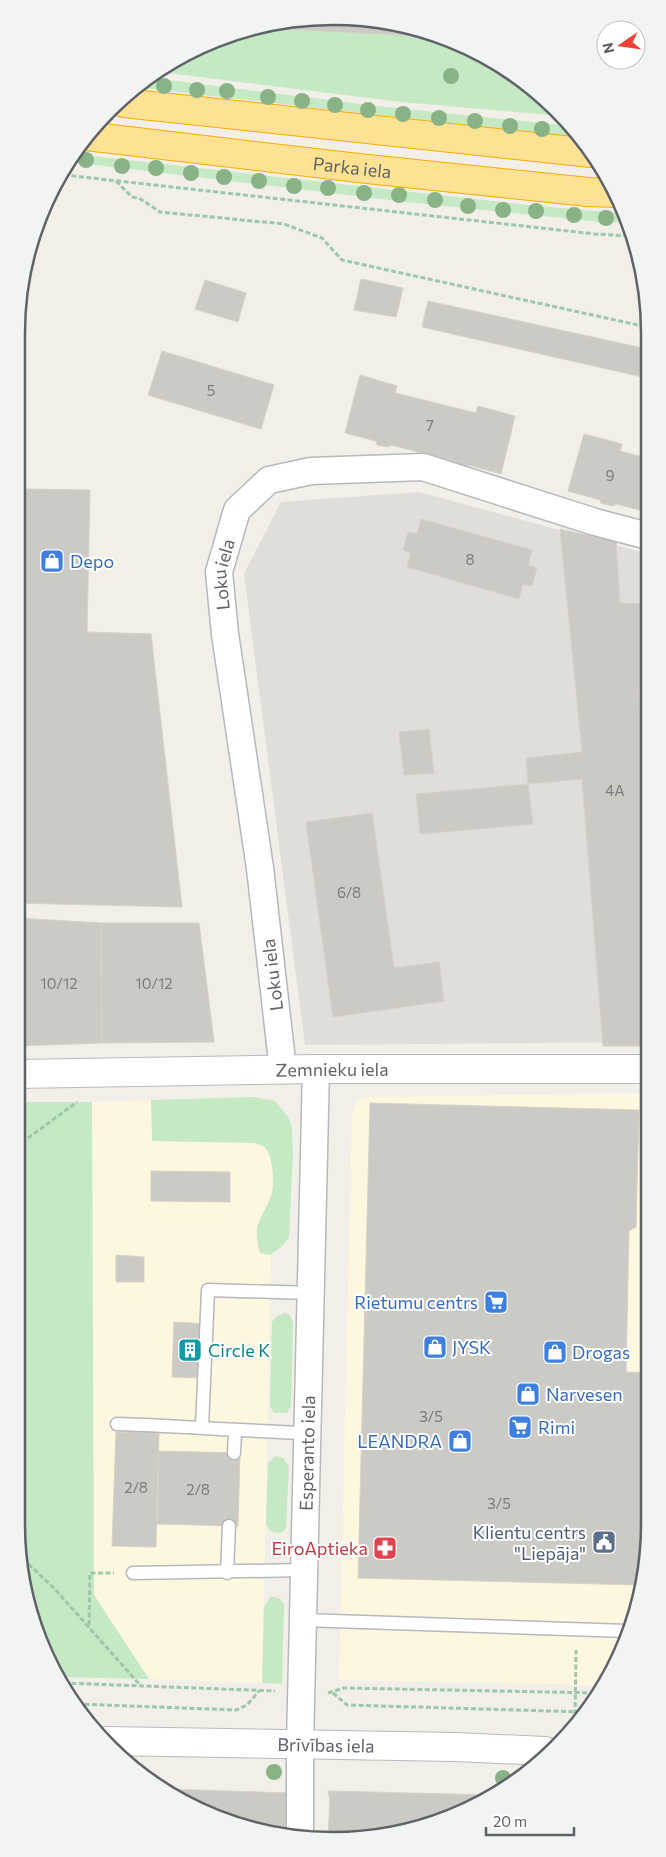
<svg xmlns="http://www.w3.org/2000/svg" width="666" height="1857" viewBox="0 0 666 1857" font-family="Commissioner,sans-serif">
<rect width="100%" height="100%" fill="#f1efe8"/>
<g fill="#fef7e0">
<path d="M649,1093L650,1524L639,1606L603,1685L339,1680L352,1114L357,1103L362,1098L369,1097Z"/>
<path d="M253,1097L273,1164L262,1683L149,1679L94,1596L92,1102Z"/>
</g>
<path fill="#e0deda" d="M419,492L648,554L649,1042L305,1045L244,574L281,502Z"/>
<g fill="#c5e8c5">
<path d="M266,28L438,37L492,59L561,116L401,102L160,72L174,59Z"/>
<path d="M152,78L377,106L572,126L579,137L528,132L141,88Z"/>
<path d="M75,154L528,205L592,211L623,212L626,223L601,222L406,202L71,162Z"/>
<path d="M253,1097L275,1101L289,1118L292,1129L293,1154L289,1238L280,1248L270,1255L260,1253C258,1245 256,1237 257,1229C259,1217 267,1208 271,1196C275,1186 273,1160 267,1150C264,1145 258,1144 253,1143L152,1141L151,1100Z"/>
<path d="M16,1102H92L94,1595L149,1679L60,1677L40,1645L16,1524Z"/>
<path d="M285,1313L290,1315L293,1324L291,1406L287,1413H274L270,1406L272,1322L277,1316Z"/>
<path d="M276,1456L283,1458L289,1467L286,1527L283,1532L279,1533L270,1531L266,1524L268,1463Z"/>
<path d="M271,1596L280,1599L284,1604L282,1684L262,1683L264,1607Z"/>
</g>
<g fill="#cccac5" stroke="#d6d1c6">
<path d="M291,19L415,27L438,37L266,28Z"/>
<path d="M26,259L21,489L90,490L87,632L151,634L182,907L16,903V333Z"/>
<path d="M361,279L403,288L396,317L354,310Z"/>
<path d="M205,280L246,293L238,322L195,309Z"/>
<path d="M428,301L647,349V378L422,327Z"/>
<path d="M162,351L274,385L261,429L148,395Z"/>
<path d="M360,375L397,386L395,393L476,413L478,406L515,416L501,474L468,465L466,467L455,465L454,461L391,445L388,447L377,445L376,441L345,433Z"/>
<path d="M584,434L622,444L620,451L647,458V512L616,504L613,506L601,503L600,500L568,491Z"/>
<path d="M421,519L532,550L528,565L537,568L532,586L523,584L519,599L407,567L411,553L403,550L408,532L417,534Z"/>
<path d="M560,529L616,542L620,603L648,604V690H639L648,796L649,1046H603L582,779L528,784L526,758L582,752Z"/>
<path d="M429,729L434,773L404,775L399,732Z"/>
<path d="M528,784L533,824L420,834L416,794Z"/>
<path d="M372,813L394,968L439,962L444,1001L333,1017L306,822Z"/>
<path d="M16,918L101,923L102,1043L16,1046Z"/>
<path d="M101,923H199L214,1042L102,1043Z"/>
<path d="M370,1103L639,1110L636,1227L629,1231L626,1372L649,1373L650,1524L642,1585L358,1578Z"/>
<path d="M151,1171L230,1172V1202L151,1201Z"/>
<path d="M116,1255L144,1257V1282H116Z"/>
<path d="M174,1322L209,1324L206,1378L172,1377Z"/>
<path d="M116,1432L159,1433L156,1547L112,1546Z"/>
<path d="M159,1451L240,1453L238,1526L157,1524Z"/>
<path d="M168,1789L288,1793L287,1837L193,1808Z"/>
<path d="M328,1791L491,1795L415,1830L328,1836L330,1801Z"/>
</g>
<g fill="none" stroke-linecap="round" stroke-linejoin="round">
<g stroke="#b5b8bc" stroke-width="15">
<g id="lane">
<path d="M117,1424C180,1426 244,1431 308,1433"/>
<path d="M202,1427L208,1290L311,1293"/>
<path d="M234,1453L235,1431"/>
<path d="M133,1573L304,1570"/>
<path d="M227,1573L229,1526"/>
<path d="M303,1620L627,1631"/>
</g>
</g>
<g stroke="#b5b8bc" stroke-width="29">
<g id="street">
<path id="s1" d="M283,1070L260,868L225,634L219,572L237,510L269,480L311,471L423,467L595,522L648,536"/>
<path id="s2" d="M300,1838V1744L316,1069"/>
</g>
</g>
<g stroke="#b6babf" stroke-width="30">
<g id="secondary">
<path id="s3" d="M16,1074L316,1069H649"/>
<path id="s4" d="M106,1741L455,1747L545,1751"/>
</g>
</g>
<g stroke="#f9ab00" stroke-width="30">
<g id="highway">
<path d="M124,103L591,153"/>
<path id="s5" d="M86,136L358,168L588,192L617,193"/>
</g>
</g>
<g stroke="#9cc7a9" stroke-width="3" stroke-dasharray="5 2.5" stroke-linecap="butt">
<path d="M64,175L595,234L630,236"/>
<path d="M116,181L132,197L139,198L160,212L284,224L322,238L342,260L647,327"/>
<path d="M16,1147L77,1102"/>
<path d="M23,1559L54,1588L140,1685"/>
<path d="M89,1625L90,1573H114"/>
<path d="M64,1683L275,1691"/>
<path d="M328,1693L344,1688L599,1693"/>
<path d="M333,1693L347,1705L584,1712"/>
<path d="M77,1704L236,1710L247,1705L259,1691"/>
<path d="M575,1722L576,1650"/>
</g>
<use href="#lane" stroke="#fff" stroke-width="12"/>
<use href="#street" stroke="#fff" stroke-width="26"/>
<use href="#secondary" stroke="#fff" stroke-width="28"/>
<use href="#highway" stroke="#fde293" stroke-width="28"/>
</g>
<g fill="#89b387">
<circle cx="451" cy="76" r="8"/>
<circle cx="164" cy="86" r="8"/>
<circle cx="197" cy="90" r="8"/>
<circle cx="227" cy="91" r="8"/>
<circle cx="268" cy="97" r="8"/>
<circle cx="302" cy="101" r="8"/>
<circle cx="335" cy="105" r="8"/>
<circle cx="368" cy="110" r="8"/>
<circle cx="403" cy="114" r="8"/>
<circle cx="439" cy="118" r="8"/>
<circle cx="475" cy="121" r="8"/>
<circle cx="510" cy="126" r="8"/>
<circle cx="542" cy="129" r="8"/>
<circle cx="86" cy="160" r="8"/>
<circle cx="122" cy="166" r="8"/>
<circle cx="156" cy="168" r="8"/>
<circle cx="191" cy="173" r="8"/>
<circle cx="224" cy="177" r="8"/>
<circle cx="259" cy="181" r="8"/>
<circle cx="294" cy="186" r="8"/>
<circle cx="328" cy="188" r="8"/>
<circle cx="364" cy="193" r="8"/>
<circle cx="399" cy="195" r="8"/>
<circle cx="435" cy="200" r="8"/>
<circle cx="468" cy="206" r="8"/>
<circle cx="503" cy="210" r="8"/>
<circle cx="536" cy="211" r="8"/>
<circle cx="574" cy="215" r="8"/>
<circle cx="606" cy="218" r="8"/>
<circle cx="274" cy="1772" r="8"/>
<circle cx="503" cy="1778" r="8"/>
</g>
<defs>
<g id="shop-square" transform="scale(1.25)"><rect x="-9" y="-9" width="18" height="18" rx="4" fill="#3f7fe0" stroke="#fff"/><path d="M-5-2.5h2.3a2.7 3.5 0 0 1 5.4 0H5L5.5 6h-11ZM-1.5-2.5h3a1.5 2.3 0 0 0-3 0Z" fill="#fff"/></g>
<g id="supermarket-square" transform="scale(1.25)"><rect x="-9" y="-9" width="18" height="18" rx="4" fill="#3f7fe0" stroke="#fff"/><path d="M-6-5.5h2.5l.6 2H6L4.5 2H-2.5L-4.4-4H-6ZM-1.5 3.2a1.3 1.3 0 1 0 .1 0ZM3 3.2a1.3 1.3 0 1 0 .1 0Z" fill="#fff"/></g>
<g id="building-square" transform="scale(1.25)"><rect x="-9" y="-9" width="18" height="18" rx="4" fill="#0f9aa8" stroke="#fff"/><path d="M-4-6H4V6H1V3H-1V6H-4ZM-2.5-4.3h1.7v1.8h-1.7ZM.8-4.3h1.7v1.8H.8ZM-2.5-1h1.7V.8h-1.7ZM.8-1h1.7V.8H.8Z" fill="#fff"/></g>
<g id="civic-square" transform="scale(1.25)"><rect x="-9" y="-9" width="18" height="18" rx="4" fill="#5c6f8a" stroke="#fff"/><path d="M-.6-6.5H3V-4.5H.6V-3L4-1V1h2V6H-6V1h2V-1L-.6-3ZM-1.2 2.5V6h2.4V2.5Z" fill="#fff"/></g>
<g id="pharmacy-square" transform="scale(1.25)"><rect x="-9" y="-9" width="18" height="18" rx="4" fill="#e0444e" stroke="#fff"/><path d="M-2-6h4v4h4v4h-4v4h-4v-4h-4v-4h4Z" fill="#fff"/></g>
</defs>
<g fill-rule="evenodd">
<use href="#shop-square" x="52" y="561"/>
<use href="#supermarket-square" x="496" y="1302"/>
<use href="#shop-square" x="435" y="1347"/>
<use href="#building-square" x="190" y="1350"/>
<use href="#shop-square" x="555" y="1352"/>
<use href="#shop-square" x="528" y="1394"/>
<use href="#supermarket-square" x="520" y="1427"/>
<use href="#shop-square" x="460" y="1441"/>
<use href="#civic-square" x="604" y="1542"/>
<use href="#pharmacy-square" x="385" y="1548"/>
</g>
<g text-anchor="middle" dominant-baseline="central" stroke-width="4" stroke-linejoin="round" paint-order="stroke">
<g font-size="15" fill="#7a7d7f">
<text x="211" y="390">5</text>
<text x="430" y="425">7</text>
<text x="610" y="475">9</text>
<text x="470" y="559">8</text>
<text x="615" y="790">4A</text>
<text x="349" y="892">6/8</text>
<text x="59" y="983">10/12</text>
<text x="154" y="983">10/12</text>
<text x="431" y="1416">3/5</text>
<text x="136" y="1487">2/8</text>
<text x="198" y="1489">2/8</text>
<text x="499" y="1503">3/5</text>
</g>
<g font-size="18" fill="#5f6368" stroke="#fff">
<text stroke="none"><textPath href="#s5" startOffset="268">Parka iela</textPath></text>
<text stroke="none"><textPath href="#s1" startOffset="500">Loku iela</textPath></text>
<text transform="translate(272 975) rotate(-97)">Loku iela</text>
<text stroke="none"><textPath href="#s3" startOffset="316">Zemnieku iela</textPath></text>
<text stroke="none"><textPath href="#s2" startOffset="385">Esperanto iela</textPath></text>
<text stroke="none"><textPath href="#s4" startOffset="220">Brīvības iela</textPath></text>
</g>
<g font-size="18" fill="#366cbe" stroke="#fff" text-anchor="start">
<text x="70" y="561">Depo</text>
<text x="478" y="1302" text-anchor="end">Rietumu centrs</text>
<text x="452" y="1347">JYSK</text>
<text x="572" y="1352">Drogas</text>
<text x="546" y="1394">Narvesen</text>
<text x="538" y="1427">Rimi</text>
<text x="442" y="1441" text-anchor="end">LEANDRA</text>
</g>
<g font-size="18" fill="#0d838f" stroke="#fff" text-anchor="start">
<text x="208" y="1350">Circle K</text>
</g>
<g font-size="18" fill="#4e5e75" stroke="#fff" text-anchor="end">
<text x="586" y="1532">Klientu centrs<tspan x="586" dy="21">"Liepāja"</tspan></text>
</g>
<g font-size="18" fill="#be3a42" stroke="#fff" text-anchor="end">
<text x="368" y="1548">EiroAptieka</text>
</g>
</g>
<path d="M0 0H666V1857H0ZM333 25H333A308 308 0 0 1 641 333V1524A308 308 0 0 1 333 1832H333A308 308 0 0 1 25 1524V333A308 308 0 0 1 333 25Z" fill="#f2f3f3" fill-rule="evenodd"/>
<path fill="none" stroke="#5f6368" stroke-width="2.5" d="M333 25H333A308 308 0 0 1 641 333V1524A308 308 0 0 1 333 1832H333A308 308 0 0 1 25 1524V333A308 308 0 0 1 333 25Z"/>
<g transform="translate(621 45) rotate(257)"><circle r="24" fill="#ffffff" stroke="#bfc1c3"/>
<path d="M0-4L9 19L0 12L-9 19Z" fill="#ea4335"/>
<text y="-8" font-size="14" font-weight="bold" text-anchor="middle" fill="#5f6368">N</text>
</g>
<path d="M486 1827v8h88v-8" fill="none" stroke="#5f6368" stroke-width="2.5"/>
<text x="493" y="1827" font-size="15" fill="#5f6368" stroke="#ffffff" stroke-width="4" paint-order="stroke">20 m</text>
</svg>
